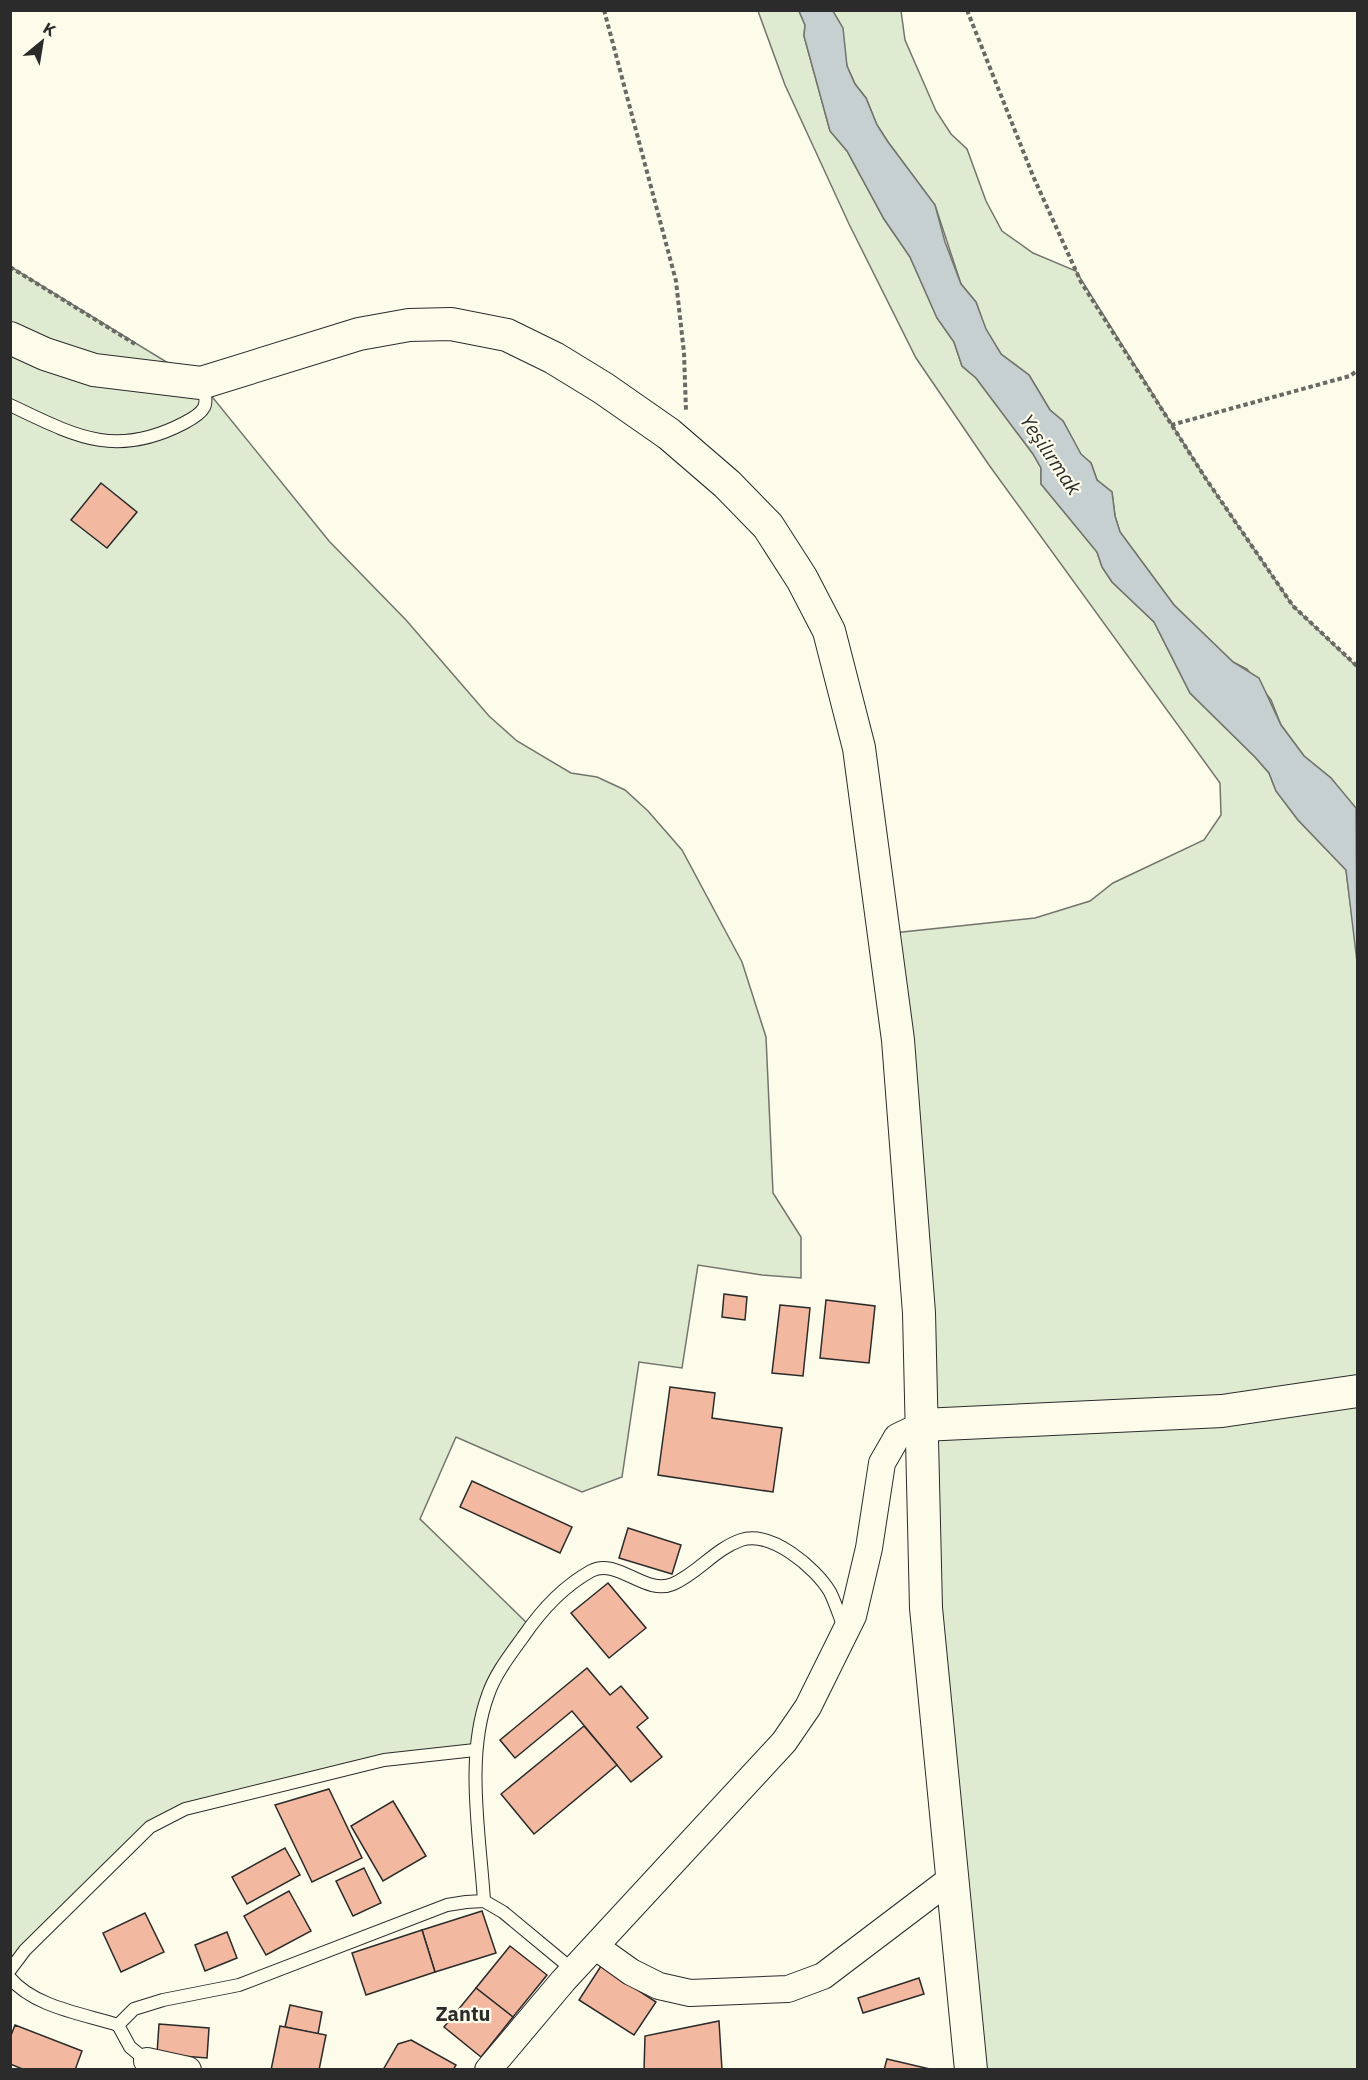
<svg xmlns="http://www.w3.org/2000/svg" width="1368" height="2080" viewBox="0 0 1368 2080" font-family="'IBM Plex Sans',sans-serif">
<rect width="100%" height="100%" fill="#fdfbea"/>
<g fill="#deebd1" stroke="#74746e" stroke-width="1.5">
<path d="M758,11H799L805,25L804,36L830,131L847,151L884,219L910,257L937,318L954,342L962,366L976,378L1033,454L1041,468V484L1097,552L1102,567L1112,582L1154,622L1190,693L1255,757L1269,773L1276,791L1298,820L1346,870L1358,962L1357,2069H971L884,934L1035,918L1090,901L1113,883L1204,840L1221,815L1220,783L989,465L916,358L849,224L785,85Z"/>
<path d="M833,11H901L905,40L936,111L951,134L967,149L986,201L1002,231L1033,253L1076,271L1206,479L1293,606L1357,667V812L1331,778L1304,756L1281,725L1271,700L1247,669L1233,662L1174,605L1120,532L1115,516L1112,492L1097,480L1091,463L1081,455L1063,421L1050,410L1029,375L1001,354L985,329L976,302L961,284L935,205L888,142L877,125L866,98L855,84L847,66Z"/>
<path d="M11,267L201,383L329,541L406,620L489,716L517,741L571,773L597,777L625,790L648,811L682,850L742,962L766,1037L773,1193L801,1237V1278L762,1275L698,1265L682,1368L639,1362L622,1477L582,1492L456,1437L420,1519L530,1626L503,1665L475,1750L433,1752L185,1809L150,1827L11,1970Z"/>
</g>
<path fill="#c7d0d0" stroke="#74746e" stroke-width="1.5" d="M799,11H833L843,28L847,66L855,84L866,98L877,125L888,142L935,205L945,242L961,284L976,302L986,329L1001,354L1029,375L1050,410L1063,421L1081,454L1091,463L1097,480L1112,492L1115,516L1120,532L1174,605L1233,662L1259,678L1281,725L1304,756L1331,778L1356,808L1357,962L1346,870L1298,820L1276,791L1269,773L1255,757L1190,693L1154,622L1112,582L1102,567L1097,552L1041,484V468L1033,454L976,378L962,366L954,342L937,318L910,257L884,219L847,151L830,131L804,36L805,25Z"/>
<g fill="#f2b8a0" stroke="#2b2b2b" stroke-width="1.5">
<path d="M101,483L137,512L107,548L71,520Z"/>
<path d="M724,1294L747,1297L745,1320L722,1317Z"/>
<path d="M826,1300L875,1306L869,1363L820,1358Z"/>
<path d="M780,1305L810,1308L803,1376L772,1373Z"/>
<path d="M670,1387L715,1393L712,1418L782,1428L773,1492L658,1475Z"/>
<path d="M472,1481L572,1527L560,1553L460,1507Z"/>
<path d="M628,1528L681,1545L672,1574L619,1558Z"/>
<path d="M608,1583L646,1628L609,1658L571,1613Z"/>
<path d="M587,1668L610,1695L621,1686L648,1718L637,1727L662,1757L631,1782L572,1711L515,1758L500,1740Z"/>
<path d="M584,1726L617,1765L534,1834L501,1794Z"/>
<path d="M329,1789L362,1858L312,1882L275,1805Z"/>
<path d="M393,1801L426,1856L383,1881L351,1826Z"/>
<path d="M285,1848L300,1875L247,1904L232,1877Z"/>
<path d="M364,1868L381,1903L353,1916L336,1881Z"/>
<path d="M289,1891L311,1931L266,1955L244,1916Z"/>
<path d="M482,1911L496,1953L435,1972L422,1930Z"/>
<path d="M145,1913L164,1952L121,1972L103,1933Z"/>
<path d="M422,1930L435,1972L366,1995L352,1953Z"/>
<path d="M227,1932L237,1958L205,1971L195,1945Z"/>
<path d="M510,1946L547,1975L513,2017L476,1988Z"/>
<path d="M601,1966L656,2002L634,2035L579,2000Z"/>
<path d="M919,1978L924,1994L863,2013L858,1998Z"/>
<path d="M476,1988L513,2017L481,2057L444,2027Z"/>
<path d="M290,2005L322,2012L318,2034L285,2027Z"/>
<path d="M719,2021L722,2070H644L645,2036Z"/>
<path d="M159,2024L209,2028L207,2058L157,2054Z"/>
<path d="M15,2025L82,2051L75,2070H25L10,2064V2038Z"/>
<path d="M280,2026L326,2035L319,2070H271Z"/>
<path d="M411,2040L456,2065L453,2070H383L398,2044Z"/>
<path d="M887,2059L934,2070H884Z"/>
</g>
<g fill="none" stroke-linecap="round" stroke-linejoin="round">
<g stroke="#2b2b2b" stroke-width="14">
<g id="service">
<path d="M10,405C75,436 115,459 184,423C205,412 210,406 202,384"/>
<path d="M484,1901C480,1836 465,1757 488,1695C495,1674 510,1655 523,1637C540,1612 564,1586 591,1571C617,1557 645,1596 673,1584C698,1573 715,1549 741,1540C771,1530 816,1568 830,1592C836,1604 840,1618 845,1630"/>
<path d="M10,1970L25,1950L150,1827L185,1809L384,1760L475,1750"/>
<path d="M10,1978C34,2007 84,2014 118,2025"/>
<path d="M147,2061L130,2047L118,2025L134,2009L163,2000L239,1985L447,1905L466,1902L484,1901L503,1912L573,1970"/>
</g>
</g>
<g stroke="#2b2b2b" stroke-width="28">
<g id="minor">
<path d="M596,1947L631,1972L659,1986L690,1993L788,1989L823,1976L951,1879"/>
<path d="M147,2061L188,2070"/>
<path d="M488,2070L563,1981L784,1742L808,1707L853,1616L869,1548L882,1463L897,1437L922,1425"/>
</g>
</g>
<g stroke="#2b2b2b" stroke-width="34">
<g id="tertiary">
<path d="M10,338L45,354L94,370L201,383L359,334L409,325L451,324L507,335L554,358L603,388L669,434L727,484L768,526L802,579L829,631L859,748L898,1040L919,1313L926,1608L971,2070"/>
<path d="M922,1425L1222,1411L1358,1391"/>
</g>
</g>
<g stroke="#6a6964" stroke-width="4" stroke-dasharray="4.5 3" stroke-linecap="butt">
<path d="M604,10L676,281L684,353L686,411"/>
<path d="M967,10L1033,176L1081,282L1206,479L1293,606L1358,667"/>
<path d="M10,267L135,344"/>
<path d="M1171,425L1350,376L1358,370"/>
</g>
<use href="#service" stroke="#fdfbea" stroke-width="12"/>
<use href="#minor" stroke="#fdfbea" stroke-width="26"/>
<use href="#tertiary" stroke="#fdfbea" stroke-width="32"/>
</g>
<g text-anchor="middle" dominant-baseline="central" stroke-width="4.5" stroke-linejoin="round" paint-order="stroke">
<g font-size="20" font-style="italic" fill="#2b2b2b" stroke="#fdfbea">
<text transform="translate(1051 454) rotate(56)">Yeşilırmak</text>
</g>
<g font-size="20" font-weight="bold" fill="#2b2b2b" stroke="#fdfbea">
<text x="463" y="2013">Zantu</text>
</g>
</g>
<rect width="1368" height="2080" fill="none" stroke="#2b2b2b" stroke-width="24"/>
<g transform="translate(42 42) rotate(30)" stroke="#fdfbea" stroke-width="4.5" paint-order="stroke">
<path d="M0-4.5L10 22L0 15L-10 22Z" fill="#2b2b2b"/>
<text y="-9" font-size="16" font-weight="bold" text-anchor="middle" fill="#2b2b2b">K</text>
</g>
</svg>
